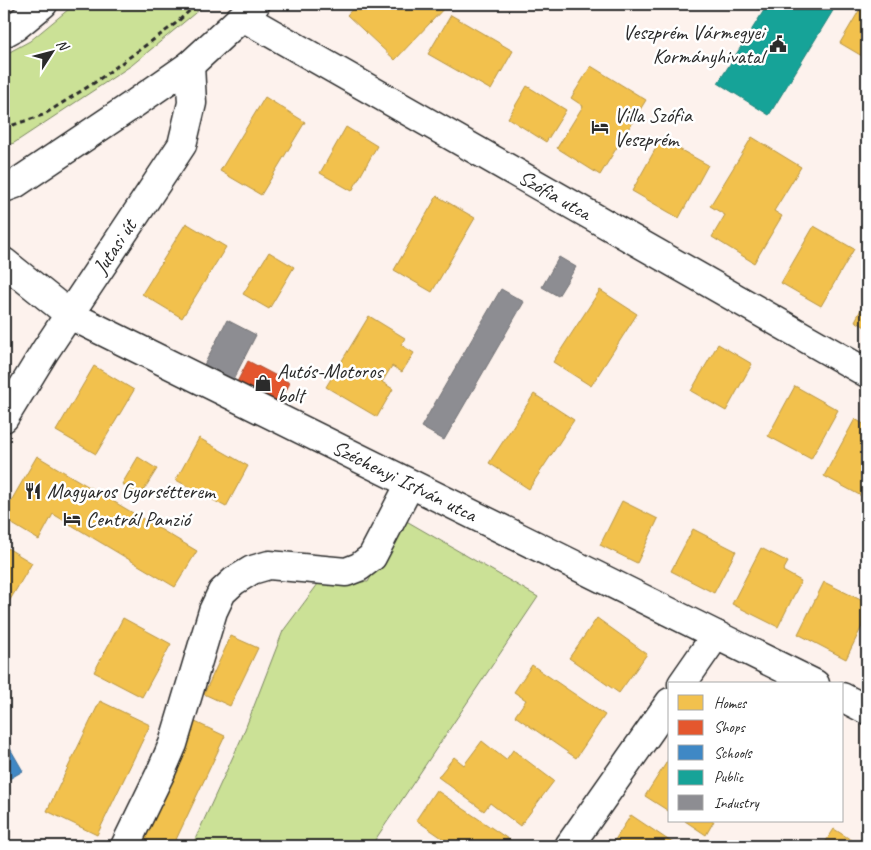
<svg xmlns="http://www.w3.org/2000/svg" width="871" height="850" viewBox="0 0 871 850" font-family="Caveat,sans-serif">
<rect width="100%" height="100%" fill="#fdf2ed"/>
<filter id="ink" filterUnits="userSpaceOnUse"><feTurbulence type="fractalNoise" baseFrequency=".02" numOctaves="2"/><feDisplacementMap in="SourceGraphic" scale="10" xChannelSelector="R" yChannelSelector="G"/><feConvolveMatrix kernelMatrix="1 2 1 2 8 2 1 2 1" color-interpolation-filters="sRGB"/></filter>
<g filter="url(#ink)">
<g fill="#cbe196" stroke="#7b8660">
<path d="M75,4H206L132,65L14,143L4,146V55L30,41Z"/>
<path d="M403,519L538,597L371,846H192L242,737L283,631L321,580L368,582Z"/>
</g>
<g fill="#f2c14e" stroke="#b69444">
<path d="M357,4H448L395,60L347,15Z"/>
<path d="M863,4L867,5V59L840,43Z"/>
<path d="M451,15L513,51L491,90L428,54Z"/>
<path d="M591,66L646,100L600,175L557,148L583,106L571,98Z"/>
<path d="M527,86L566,110L546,142L508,118Z"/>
<path d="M265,97L305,122L261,195L220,171Z"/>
<path d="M346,127L377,146L352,191L320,173Z"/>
<path d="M752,137L801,167L774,211L782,216L754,263L712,237L725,215L710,206Z"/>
<path d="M661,139L708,165L679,218L632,191Z"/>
<path d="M437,196L475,218L432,292L394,270Z"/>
<path d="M186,223L226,247L182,318L142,294Z"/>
<path d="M814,226L854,249L821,306L781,283Z"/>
<path d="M269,252L294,267L269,309L243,294Z"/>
<path d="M600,290L637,314L591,386L553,362Z"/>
<path d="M867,298V328L855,321Z"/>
<path d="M369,316L405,338L401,345L414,353L402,372L392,366L382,382L393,389L377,417L326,387Z"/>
<path d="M718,344L752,364L726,411L691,391Z"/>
<path d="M94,366L134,390L96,454L56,431Z"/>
<path d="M795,386L838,410L811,459L768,436Z"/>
<path d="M534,394L574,420L529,489L489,463Z"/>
<path d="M855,419L867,426V499L824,476Z"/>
<path d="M199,438L248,466L226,507L176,480Z"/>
<path d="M37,456L197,551L175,587L53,514L39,540L4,519V513Z"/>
<path d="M138,457L157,469L140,496L122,484Z"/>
<path d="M622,501L658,519L637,563L600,545Z"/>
<path d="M693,529L736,551L714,593L671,571Z"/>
<path d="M4,546L32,563L4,610Z"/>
<path d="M761,548L788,562L783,571L801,581L778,627L732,604Z"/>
<path d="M824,582L867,603V616L846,659L798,634Z"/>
<path d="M123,618L171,644L142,697L94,672Z"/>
<path d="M597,618L647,654L619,693L569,658Z"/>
<path d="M231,636L258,648L230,706L204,694Z"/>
<path d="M532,665L605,715L576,758L515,716L526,700L514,692Z"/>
<path d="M100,701L150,725L97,835L47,811Z"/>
<path d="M191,720L225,736L173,846H132Z"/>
<path d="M482,741L506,760L513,750L554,781L520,826L490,803L484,811L438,777L454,757L464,765Z"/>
<path d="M670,757V812L645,796Z"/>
<path d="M436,790L514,843L512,846H445L448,842L416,820Z"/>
<path d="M631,815L677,846H611Z"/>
<path d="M685,821H714L706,835Z"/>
<path d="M834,829L861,846H823Z"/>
</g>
<path fill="#e4572e" stroke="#ac4a2d" d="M248,361L290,383L279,404L237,382Z"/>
<path fill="#3f88c5" stroke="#396c97" d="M4,738L23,771L4,782Z"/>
<path fill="#17a398" stroke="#1d7f77" d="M768,4H837L769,115L718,83Z"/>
<g fill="#8d8d92" stroke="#707073">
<path d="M559,257L576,267L558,296L542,287Z"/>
<path d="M501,289L524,302L444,440L421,427Z"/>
<path d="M227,320L256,335L233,380L204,365Z"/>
</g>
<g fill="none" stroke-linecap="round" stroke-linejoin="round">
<g stroke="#2b2b2b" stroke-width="31">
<g id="minor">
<path id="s1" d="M243,17L867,373"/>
<path d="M4,33L15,27L43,4"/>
<path d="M4,188L15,184L134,104L190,65L255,5"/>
<path id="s2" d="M4,262L70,315L815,684"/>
<path id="s3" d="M4,418L45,351L182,145L192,103L190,65"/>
<path d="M682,684L716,635"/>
<path d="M842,697L867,710"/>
<path d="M125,846L160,774L173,744L213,611L222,592L234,581L252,570L269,565L346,572L359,567L372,557L410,484"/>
<path d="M569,846L670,702"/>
</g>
</g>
<path stroke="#2b2b2b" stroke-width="3" stroke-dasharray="5 4" stroke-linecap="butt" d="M4,128L43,115L94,83L175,24L197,4"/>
<use href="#minor" stroke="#fff" stroke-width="28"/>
</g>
</g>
<defs>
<g id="civic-bare" transform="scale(1.35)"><path d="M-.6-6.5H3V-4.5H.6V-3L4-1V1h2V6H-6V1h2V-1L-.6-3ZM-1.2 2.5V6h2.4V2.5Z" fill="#2b2b2b" stroke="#fff" stroke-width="2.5" paint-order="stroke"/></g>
<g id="hotel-bare" transform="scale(1.35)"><path d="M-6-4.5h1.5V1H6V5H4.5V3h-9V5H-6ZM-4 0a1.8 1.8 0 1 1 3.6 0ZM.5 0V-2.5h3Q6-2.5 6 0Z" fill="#2b2b2b" stroke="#fff" stroke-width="2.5" paint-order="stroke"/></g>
<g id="shop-bare" transform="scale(1.35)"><path d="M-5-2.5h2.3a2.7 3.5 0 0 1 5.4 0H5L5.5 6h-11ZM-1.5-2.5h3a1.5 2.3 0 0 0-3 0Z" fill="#2b2b2b" stroke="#fff" stroke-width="2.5" paint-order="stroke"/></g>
<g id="restaurant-bare" transform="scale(1.35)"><path d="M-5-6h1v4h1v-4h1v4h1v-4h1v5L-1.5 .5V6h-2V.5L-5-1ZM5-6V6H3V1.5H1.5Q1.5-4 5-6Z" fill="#2b2b2b" stroke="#fff" stroke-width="2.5" paint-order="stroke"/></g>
</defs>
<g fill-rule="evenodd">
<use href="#civic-bare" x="778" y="44"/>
<use href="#hotel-bare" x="600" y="127"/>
<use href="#shop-bare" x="263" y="383"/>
<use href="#restaurant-bare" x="33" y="491"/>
<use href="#hotel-bare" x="72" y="519"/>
</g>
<g text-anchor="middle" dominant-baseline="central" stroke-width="5" stroke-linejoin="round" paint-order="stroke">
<g font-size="21" fill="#2b2b2b" stroke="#fff" text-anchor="start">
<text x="764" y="32" text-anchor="end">Veszprém Vármegyei<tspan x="764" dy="24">Kormányhivatal</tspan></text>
<text x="614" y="115">Villa Szófia<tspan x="614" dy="24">Veszprém</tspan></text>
<text x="277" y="371">Autós-Motoros<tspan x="277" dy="24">bolt</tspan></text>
<text x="47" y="491">Magyaros Gyorsétterem</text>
<text x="86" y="519">Centrál Panzió</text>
</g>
<g font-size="21" fill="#2b2b2b" stroke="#fff">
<text stroke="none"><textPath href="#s1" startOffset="359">Szófia utca</textPath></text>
<text stroke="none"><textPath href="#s3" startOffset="204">Jutasi út</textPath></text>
<text stroke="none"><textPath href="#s2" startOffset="458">Széchenyi István utca</textPath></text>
</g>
</g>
<rect width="871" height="850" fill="none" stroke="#fff" stroke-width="20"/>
<rect x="10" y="10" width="851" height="830" fill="none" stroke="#2b2b2b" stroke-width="2" filter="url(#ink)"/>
<rect x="668" y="682" width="175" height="140" fill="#ffffff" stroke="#aaaaaa"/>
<rect x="678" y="695" width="25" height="15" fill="#f2c14e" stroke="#aaaaaa"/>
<text x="714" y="708" font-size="15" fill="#2b2b2b">Homes</text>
<rect x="678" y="720" width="25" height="15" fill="#e4572e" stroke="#aaaaaa"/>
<text x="714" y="732" font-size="15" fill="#2b2b2b">Shops</text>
<rect x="678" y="745" width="25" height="15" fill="#3f88c5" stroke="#aaaaaa"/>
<text x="714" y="758" font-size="15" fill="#2b2b2b">Schools</text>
<rect x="678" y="770" width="25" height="15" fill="#17a398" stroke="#aaaaaa"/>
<text x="714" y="782" font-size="15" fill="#2b2b2b">Public</text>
<rect x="678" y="795" width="25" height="15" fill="#8d8d92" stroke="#aaaaaa"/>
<text x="714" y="808" font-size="15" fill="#2b2b2b">Industry</text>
<g transform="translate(52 52) rotate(54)" stroke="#ffffff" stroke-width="4" paint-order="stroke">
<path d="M0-4L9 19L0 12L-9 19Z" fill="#2b2b2b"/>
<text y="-8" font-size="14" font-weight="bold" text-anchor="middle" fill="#2b2b2b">N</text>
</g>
</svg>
